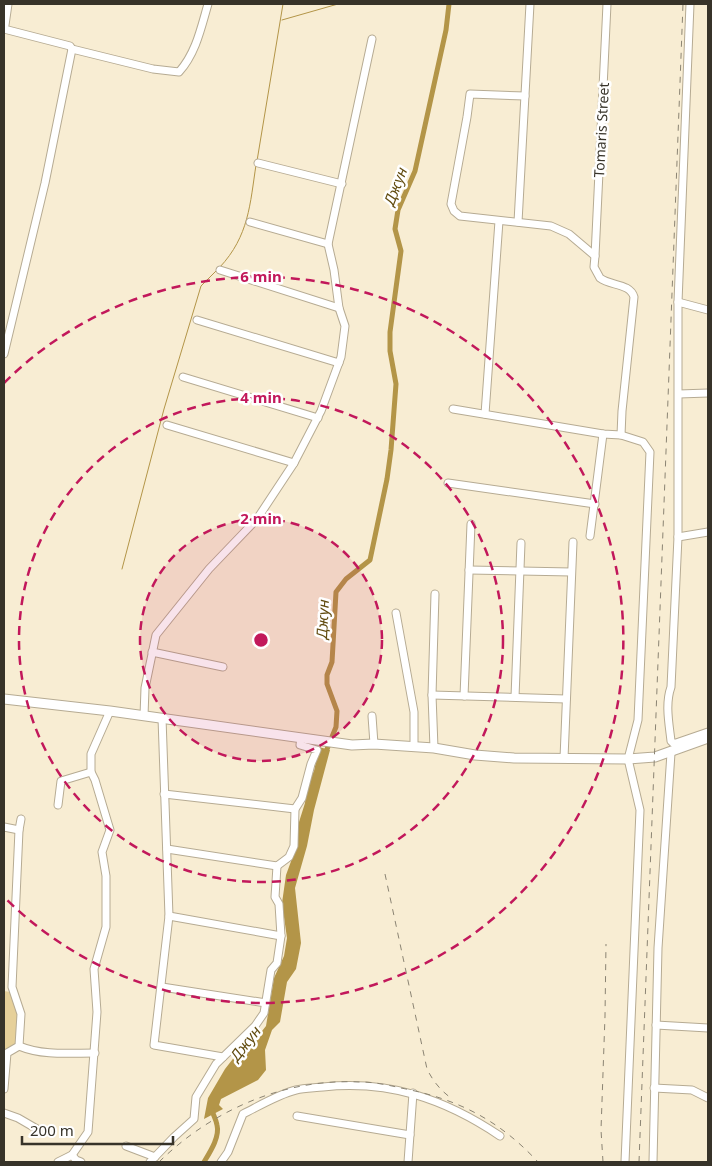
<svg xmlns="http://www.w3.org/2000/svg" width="712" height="1166" viewBox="0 0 712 1166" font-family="'Noto Sans',sans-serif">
<rect width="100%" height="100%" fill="#f8edd3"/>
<path fill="#e6d09a" d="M4,991L10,992L19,1017L17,1043L4,1054Z"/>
<path fill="#b39548" d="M319,747L330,750L314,810L307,846L295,888L301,943L296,969L287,982L280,1022L272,1030L265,1050L266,1070L258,1080L221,1099L219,1105L223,1109L204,1119L208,1098L225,1069L239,1051L255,1040L266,1026L274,978L284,956L287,938L282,903L286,875L297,845L299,822L305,803L307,784L314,771Z"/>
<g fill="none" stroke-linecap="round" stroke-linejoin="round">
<g stroke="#b39548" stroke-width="1">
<path d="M282,20L338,4"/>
<path d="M257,161L283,4"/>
<path d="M220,267C249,236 250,204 256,165"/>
<path d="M122,569L164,409L201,286L217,270"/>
</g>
<g stroke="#b39548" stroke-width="5">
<path d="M325,754L336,727L337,711L327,684V675L332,662L336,592L346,579L370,560L387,479L391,450L396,384L390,351V332L401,251L395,229L398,210L415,171L446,30L449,4"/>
<path d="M204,1162C210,1152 220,1137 217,1125C216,1119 213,1115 212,1110"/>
</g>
<g stroke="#b6ab93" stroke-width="9">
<g id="minor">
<path d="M690,4L678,302V537L671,687C665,704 669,723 671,741L673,743H676L708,732"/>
<path d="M4,29L70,46L72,49L153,69L179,72C196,53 201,28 208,4"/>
<path d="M525,96L470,94L467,117L451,204L454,211L460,216L551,226L569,234L595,256L594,267L600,278C610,286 630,283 634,297L622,411L621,435"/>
<path d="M258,163L342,184"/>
<path d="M250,222L328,244"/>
<path d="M518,222L530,4"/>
<path d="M595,256L607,4"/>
<path d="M220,270L339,308"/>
<path d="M678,302L708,310"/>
<path d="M197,320L339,363"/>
<path d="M4,354L45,183L72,49"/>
<path d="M183,377L318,418"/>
<path d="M679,394L708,393"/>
<path d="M453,409L603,434L621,435L643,442L650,452L638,720L628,759L640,810L625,1162"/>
<path d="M485,414L499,221"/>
<path d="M167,425L294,463"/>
<path d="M448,483L595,504"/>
<path d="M590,536L603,434"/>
<path d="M678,537L708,532"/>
<path d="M469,570L571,572"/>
<path d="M396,613L414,712V747"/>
<path d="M152,652L223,667"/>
<path d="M432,695L566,699"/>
<path d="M464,696L471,524"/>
<path d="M515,697L521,543"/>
<path d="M144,716L145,688L156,635L209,569L257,519L294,463L321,411L341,357L345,326L339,308L334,270L328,244L372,39"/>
<path d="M372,716L374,744"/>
<path d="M162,718L169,916L154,1045L223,1057"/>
<path d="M434,748L432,695L435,594"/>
<path d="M564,758L573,542"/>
<path d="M164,794L295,809"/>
<path d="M58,805L61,781L91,772"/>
<path d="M4,827L19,830"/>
<path d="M167,849L277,866L289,857L294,846L295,809L302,798L311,764L317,750L300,745L301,738"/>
<path d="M169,916L281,936"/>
<path d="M162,987L266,1003"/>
<path d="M656,1025L708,1028"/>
<path d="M19,1046C43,1056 70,1053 95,1053"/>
<path d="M654,1088L692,1090L708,1098"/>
<path d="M4,1089L7,1053L19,1046L21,1014L12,987L19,830L21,819"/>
<path d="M4,1113L18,1118L37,1129"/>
<path d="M297,1116L410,1135"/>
<path d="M126,1146L155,1157"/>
<path d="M72,1155L76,1160L81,1162"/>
<path d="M58,1162L72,1155L88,1132L97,1012L94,969L106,927V876L102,852L110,830L95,780L91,772V754L110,711"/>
<path d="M150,1162L174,1137L194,1119L196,1097L216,1064L255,1026L264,1013L271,970L277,963L281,936L279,904L275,897L277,866"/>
<path d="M221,1162L228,1152L243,1114C259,1106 279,1094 296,1090C304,1088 314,1088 323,1087C390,1080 445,1099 500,1136"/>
<path d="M408,1162L413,1093"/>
<path d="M653,1162L658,948L671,753"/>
</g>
</g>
<g stroke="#b6ab93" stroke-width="11">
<g id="major">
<path d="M4,25L7,4"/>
<path d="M4,699L110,711L352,745L374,744L434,748L475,755L514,758L628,759L655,757L708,738"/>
</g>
</g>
<use href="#minor" stroke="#fff" stroke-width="7"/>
<use href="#major" stroke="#fff" stroke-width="9"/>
<g stroke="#8b8473" stroke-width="1" stroke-dasharray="6 6" stroke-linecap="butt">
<path d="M385,874L427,1069C433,1081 440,1090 451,1098"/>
<path d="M159,1162C212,1110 285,1078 360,1082C374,1082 388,1085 401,1088C458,1099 499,1120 538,1162"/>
<path d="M603,1162L601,1130L605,1016L606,944"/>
<path d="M639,1162L683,4"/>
</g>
</g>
<circle cx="261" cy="640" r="121" fill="#c2185b" fill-opacity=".12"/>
<g fill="none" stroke="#c2185b" stroke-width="2.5" stroke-dasharray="9 6">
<circle cx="261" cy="640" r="121"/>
<circle cx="261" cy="640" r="242"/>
<path d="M4 383A363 363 0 1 1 4 897"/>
</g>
<g text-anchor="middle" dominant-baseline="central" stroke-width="5" stroke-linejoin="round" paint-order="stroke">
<g font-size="14" fill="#373329" stroke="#fff">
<text transform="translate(601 130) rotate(-87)">Tomaris Street</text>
</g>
<g font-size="15" font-style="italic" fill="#624c10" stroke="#fff">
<text transform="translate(395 186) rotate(-69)">Джун</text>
<text transform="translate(322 619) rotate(-87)">Джун</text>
<text transform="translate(245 1043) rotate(-52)">Джун</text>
</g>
</g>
<circle cx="261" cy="640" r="8" fill="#c2185b" stroke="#fff" stroke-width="2.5"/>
<g font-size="15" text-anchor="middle" font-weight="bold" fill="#c2185b" stroke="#fff" stroke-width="5" stroke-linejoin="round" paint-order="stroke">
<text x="261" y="282">6 min</text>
<text x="261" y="403">4 min</text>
<text x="261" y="524">2 min</text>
</g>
<rect width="712" height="1166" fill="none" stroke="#373329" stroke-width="10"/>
<path d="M22 1136v8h151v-8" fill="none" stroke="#373329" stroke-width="2.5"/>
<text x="30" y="1136" font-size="15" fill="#373329" stroke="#ffffff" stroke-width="4" paint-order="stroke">200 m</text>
</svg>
